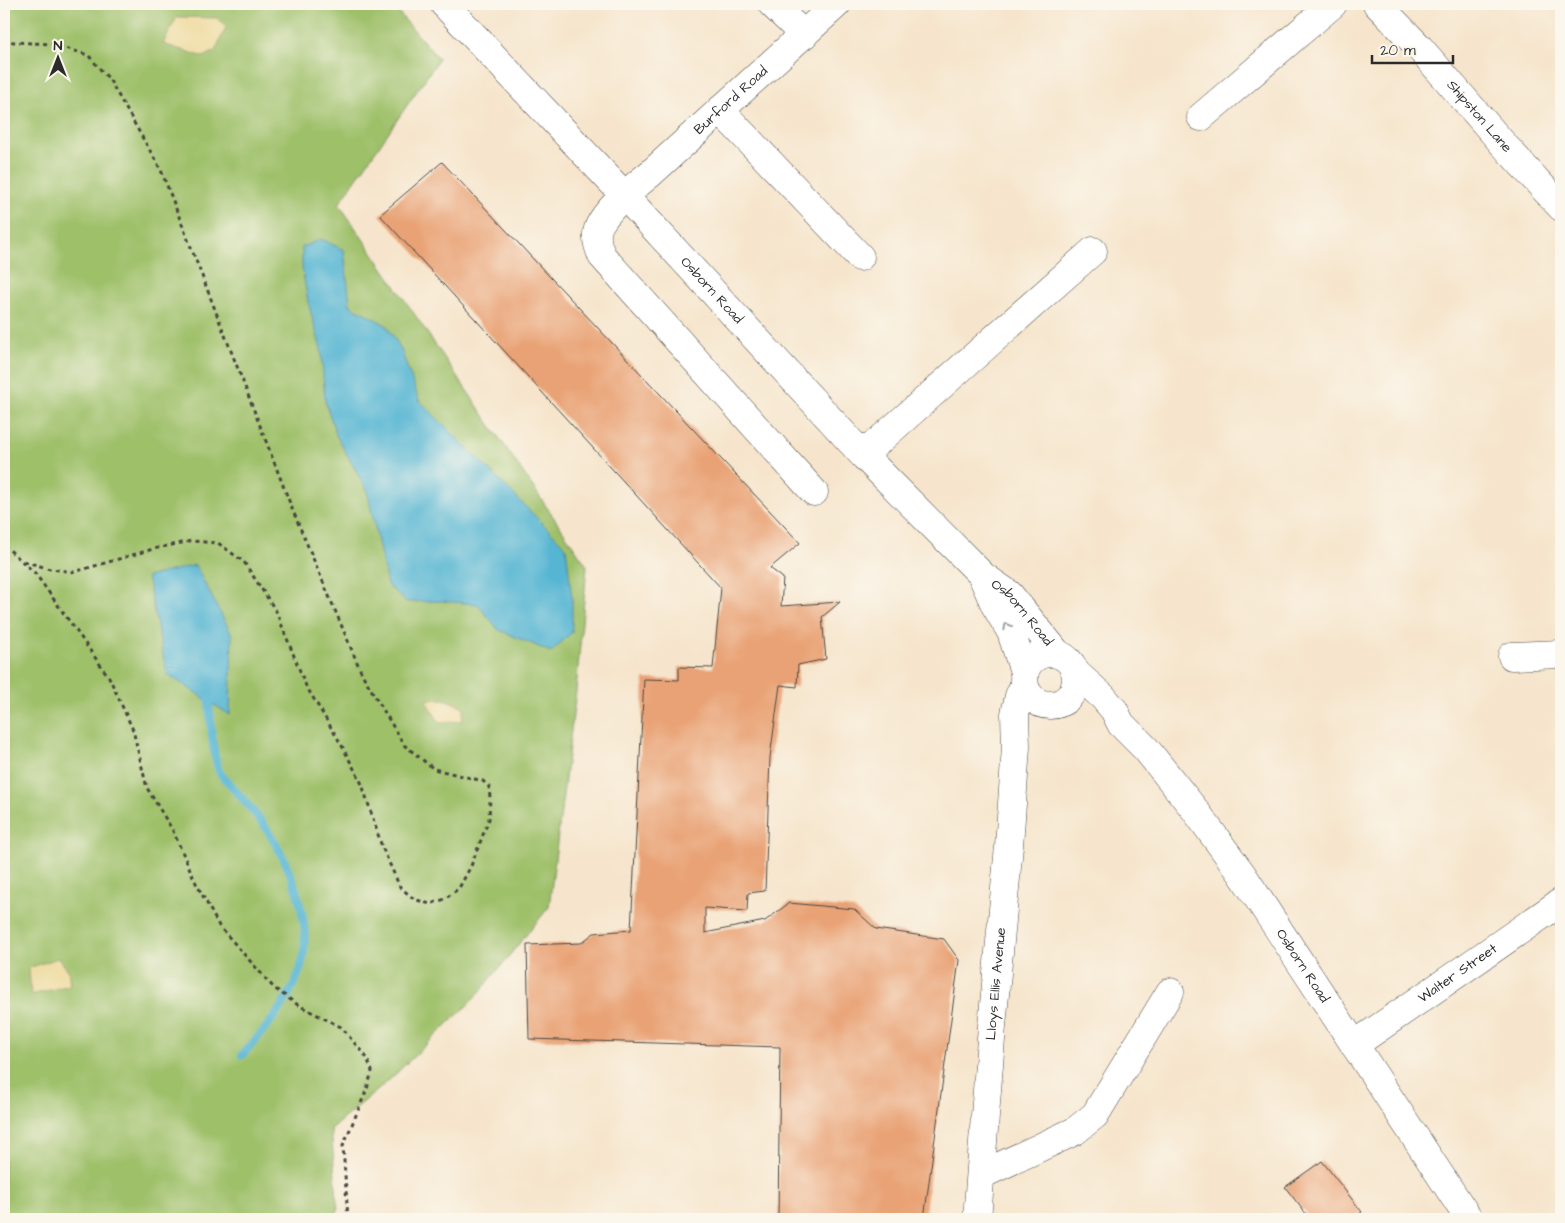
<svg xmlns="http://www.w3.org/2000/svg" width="1565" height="1223" viewBox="0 0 1565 1223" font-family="'Architects Daughter',sans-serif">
<rect width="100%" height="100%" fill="#fbf7ec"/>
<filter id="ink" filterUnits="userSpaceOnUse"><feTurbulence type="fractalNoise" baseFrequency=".02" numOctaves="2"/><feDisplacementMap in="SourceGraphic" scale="10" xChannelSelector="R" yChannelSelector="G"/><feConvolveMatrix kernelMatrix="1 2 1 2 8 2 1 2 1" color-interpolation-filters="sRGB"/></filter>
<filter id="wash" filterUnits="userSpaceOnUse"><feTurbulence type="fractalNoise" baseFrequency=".0096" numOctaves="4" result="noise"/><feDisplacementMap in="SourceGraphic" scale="20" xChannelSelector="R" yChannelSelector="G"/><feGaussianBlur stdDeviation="1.12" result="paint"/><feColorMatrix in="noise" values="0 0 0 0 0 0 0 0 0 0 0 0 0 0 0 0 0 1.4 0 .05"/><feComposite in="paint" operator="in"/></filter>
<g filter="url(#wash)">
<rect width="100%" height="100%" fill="#f6e5cc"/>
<path fill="#9ec069" stroke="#64764a" d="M4,4H391L439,59L339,204L587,566L576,691L549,907L474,999L385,1084L331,1129L338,1211L330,1219H4Z"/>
<g fill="#eeda9e" stroke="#8c8264">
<path d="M177,17L217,18L226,27L215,51L204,57L163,44Z"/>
<path d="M444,699L464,707L462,721L440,723L425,700Z"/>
<path d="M58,958L68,970L70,985L31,995L29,968Z"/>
</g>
<g fill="#54b5d3" stroke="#40707f">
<path d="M321,239L344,250L350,305L386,325L400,347L419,400L566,547L572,599V632L551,652L499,630L477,604L441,601L406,602L387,585L367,490L337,437L325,401L321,349L308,302L302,268V247Z"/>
<path d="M195,565L232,635L230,715L167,674L147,577Z"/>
</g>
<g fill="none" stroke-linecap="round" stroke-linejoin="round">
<path stroke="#54b5d3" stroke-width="8" d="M209,701C211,721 212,756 220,773C222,777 227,781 230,784C242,799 256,813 266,828C292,867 317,929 298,975C286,1005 264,1031 242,1055"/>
</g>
<g id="blocks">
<g fill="#e9a275">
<path d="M442,162L800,543L770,568L783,578L781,606L840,602L822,617L826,659L798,665L797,687L780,685L770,757L765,891L748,893L747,911L705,908V933L765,921L789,903L854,909L876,929L944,939L959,960L924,1219H778L780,1047L529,1039L527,945L581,943L594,933L631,930L644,679L679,680V667L713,668L721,588L380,215Z"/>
<path d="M1322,1161L1362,1212L1351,1219H1310L1285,1187Z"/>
</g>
</g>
</g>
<g filter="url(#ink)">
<use href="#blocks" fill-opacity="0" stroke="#494743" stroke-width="1"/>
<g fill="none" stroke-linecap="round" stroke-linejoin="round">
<g stroke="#494743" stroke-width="29">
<g id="minor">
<path id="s1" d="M444,4L624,195L863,455L983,576L1009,594L1057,653"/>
<path d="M772,4L804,35"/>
<path id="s2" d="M1377,4L1418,46L1504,145L1561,207"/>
<path d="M720,110L860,257"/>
<path d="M1201,117L1333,4"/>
<path d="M863,455L1093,251"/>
<path id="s3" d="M814,492L602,256C599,249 596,241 597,234C597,216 636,185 650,174L837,4"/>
<path d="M983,578L995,605L1011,632L1024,672"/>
<circle cx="1050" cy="679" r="26"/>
<path d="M1512,656L1561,654"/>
<path id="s4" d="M1076,673L1103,697L1114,710L1121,724L1146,749L1195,810L1242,874L1469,1219"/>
<path id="s5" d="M1354,1045L1561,902"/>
<path d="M981,1175L1075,1131L1095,1115L1170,992"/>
<path id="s6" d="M977,1219L992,1026L1009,846L1016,747L1015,714L1019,696L1024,685"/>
</g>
</g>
<g stroke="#494743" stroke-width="3" stroke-dasharray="4 4" stroke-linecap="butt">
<path d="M4,38L13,42L52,44L88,55L109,79L161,170L293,511L362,674L404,745L434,769L483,781L489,787L490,798L489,819L471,866L459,888L445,899L430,904L414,899L400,887L382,847L362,784L341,744L306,686L276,611L244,562L218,543L191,541L153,549L74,572L50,569L20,560"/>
<path d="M4,545L35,573L109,677L133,730L147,788L173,831L196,883L219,926L274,988L298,1005L341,1027L367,1058L372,1071L367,1089L343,1146L348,1219"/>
</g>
<use href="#minor" stroke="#fff" stroke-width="28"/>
</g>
<defs><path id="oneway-chevron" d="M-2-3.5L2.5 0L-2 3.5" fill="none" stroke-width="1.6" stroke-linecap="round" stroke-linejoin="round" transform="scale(1.25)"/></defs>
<use stroke="#a0a0a0" href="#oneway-chevron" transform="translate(1007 626) rotate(-118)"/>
</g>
<g text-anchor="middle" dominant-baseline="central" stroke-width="4" stroke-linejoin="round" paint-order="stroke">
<g font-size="14" fill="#2b2b2b" stroke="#fbf7ec">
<text stroke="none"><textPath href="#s3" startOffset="531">Burford Road</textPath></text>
<text stroke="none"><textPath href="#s2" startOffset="152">Shipston Lane</textPath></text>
<text stroke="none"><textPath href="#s1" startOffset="392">Osborn Road</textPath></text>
<text stroke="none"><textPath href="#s1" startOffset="840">Osborn Road</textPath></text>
<text stroke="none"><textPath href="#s4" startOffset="372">Osborn Road</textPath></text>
<text stroke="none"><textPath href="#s5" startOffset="126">Walter Street</textPath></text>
<text stroke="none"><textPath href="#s6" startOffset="236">Lloys Ellis Avenue</textPath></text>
</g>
</g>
<rect width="1565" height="1223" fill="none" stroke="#fbf7ec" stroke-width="20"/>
<g transform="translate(58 58)" stroke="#fbf7ec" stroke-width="4" paint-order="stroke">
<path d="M0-4L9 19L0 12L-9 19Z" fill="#2b2b2b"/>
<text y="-8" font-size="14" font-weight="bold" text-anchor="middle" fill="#2b2b2b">N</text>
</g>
<path d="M1372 55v8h81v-8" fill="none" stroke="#2b2b2b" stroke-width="2.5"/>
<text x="1380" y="55" font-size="15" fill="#2b2b2b" stroke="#fbf7ec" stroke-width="4" paint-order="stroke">20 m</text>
</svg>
